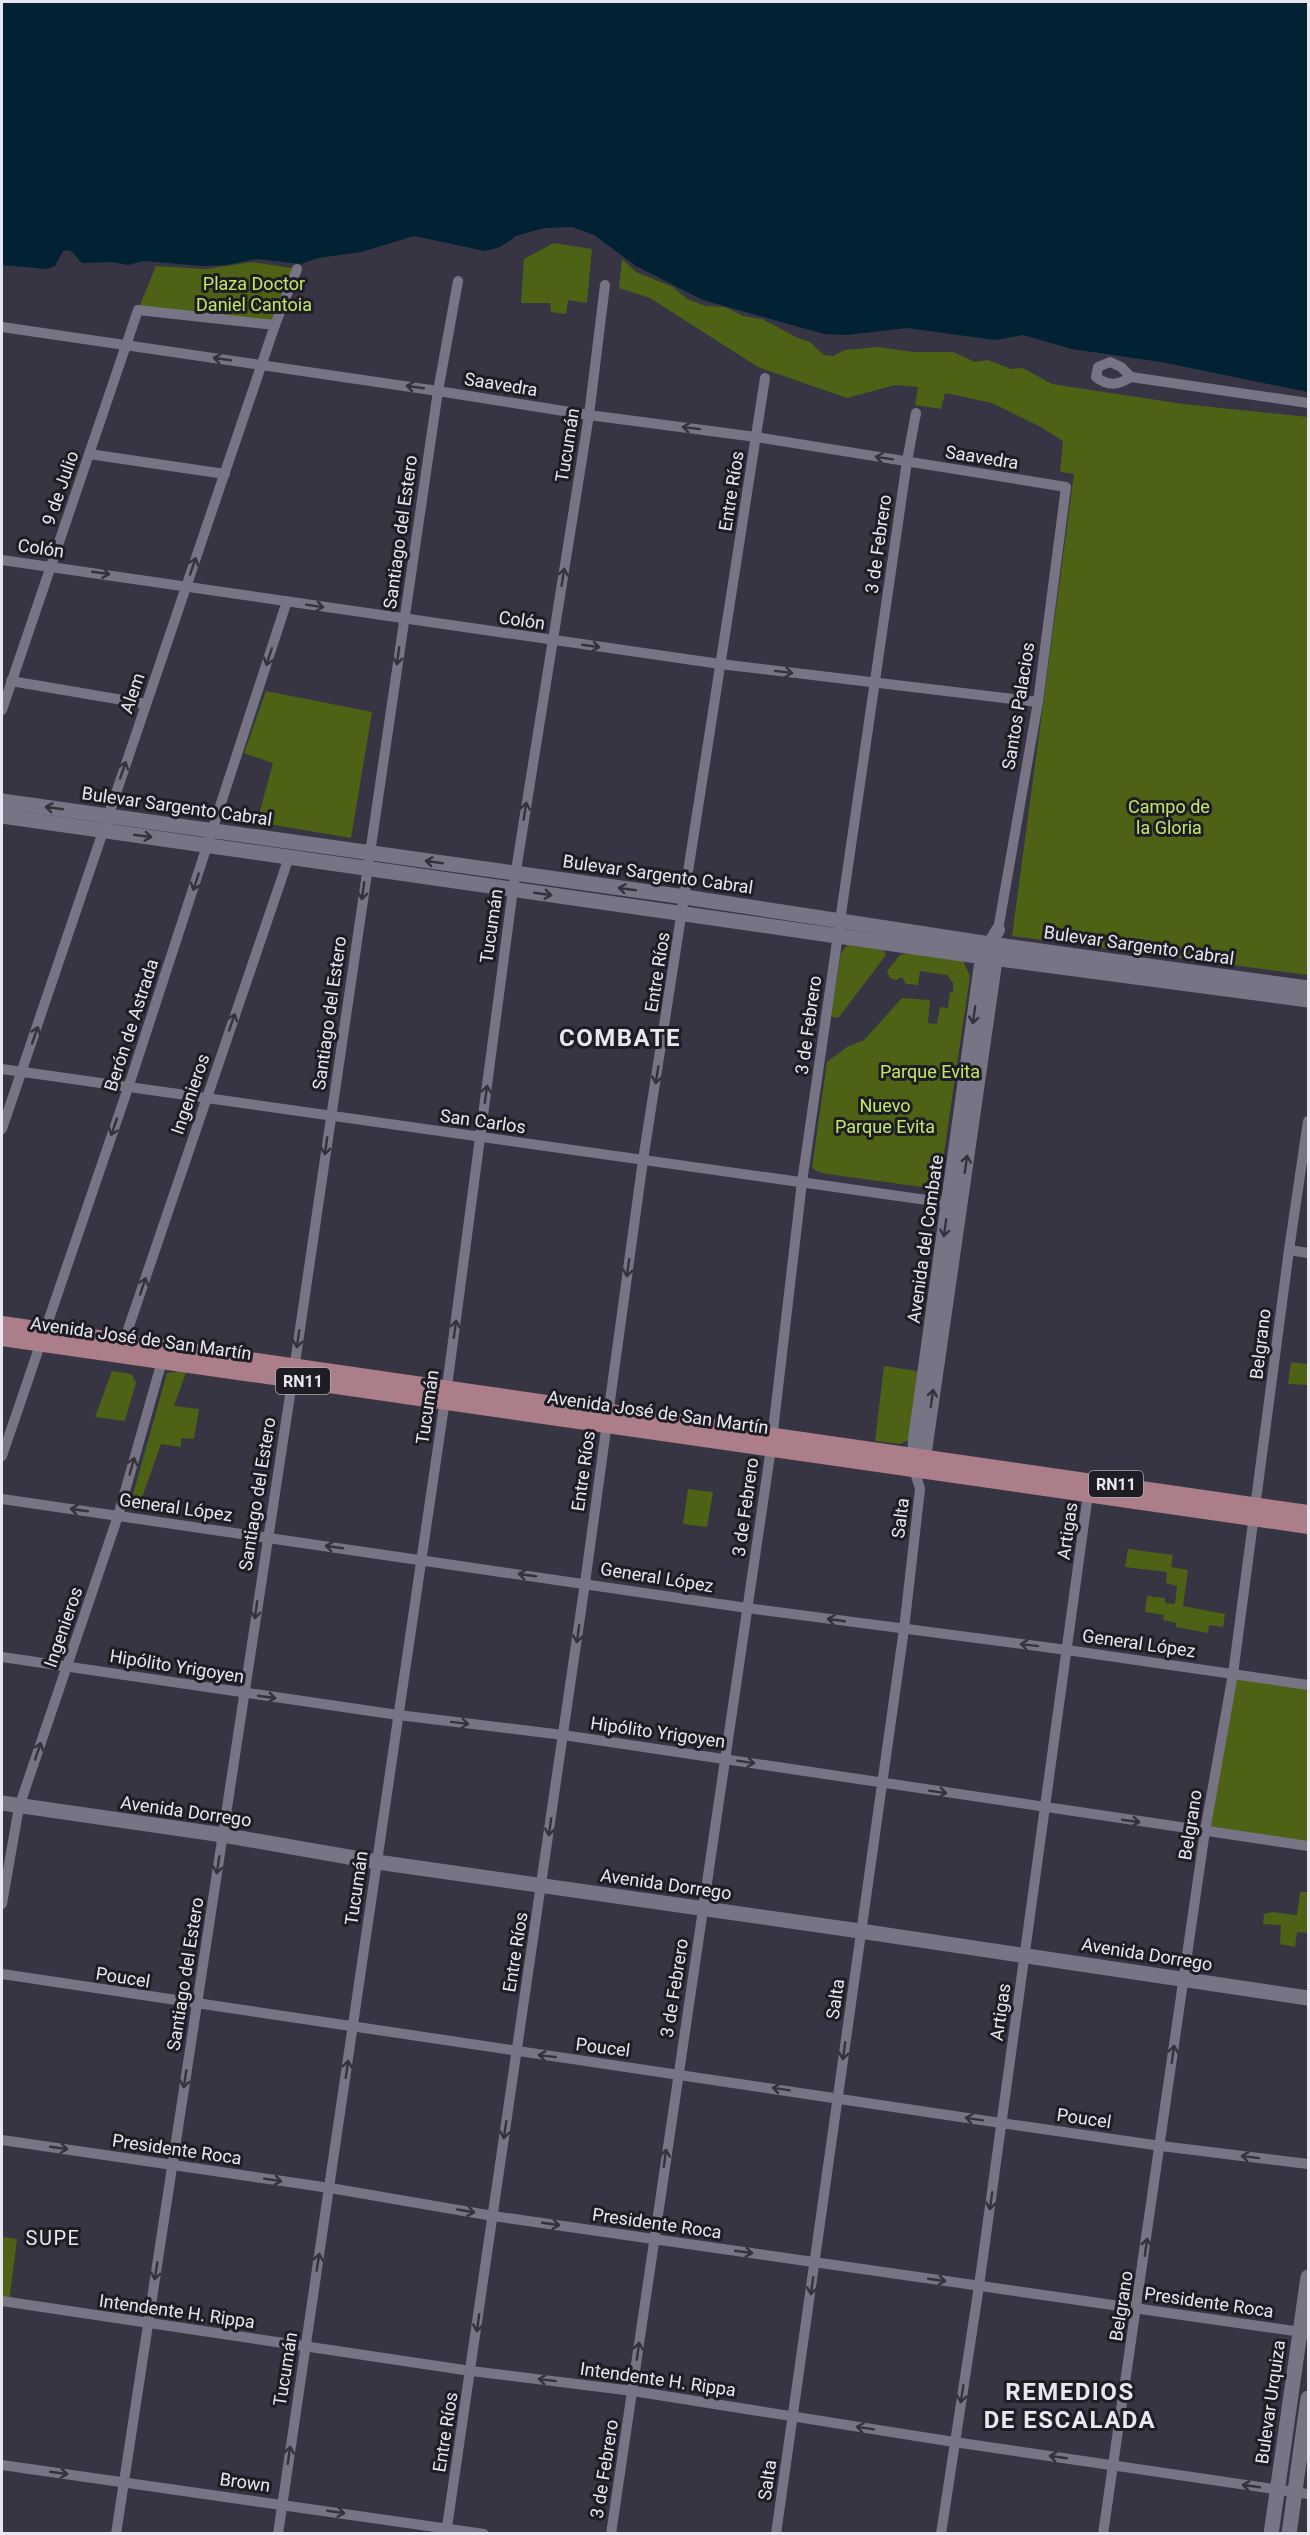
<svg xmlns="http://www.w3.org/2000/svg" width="1310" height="2535" viewBox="0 0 1310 2535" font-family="Roboto,sans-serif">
<rect width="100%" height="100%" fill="#373444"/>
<g fill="#4d6214">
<path d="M554,243L592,249L587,303L568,300L566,314L551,312L550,303H521L524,259Z"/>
<path d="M622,259L636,272L673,287L687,299L706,306L725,307L743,316L762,319L798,338L810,342L824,355L833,356L845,350L878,347L913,352H953L975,362L988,360L1011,369L1023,368L1052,384L1183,404L1308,417V975L1012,936L1074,474L1060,472L1063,441L1039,426L992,403L945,393L941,409L915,405L918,387L895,385L847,398L758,367L650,298L619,288Z"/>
<path d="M253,262L297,269L275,325L138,310L156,266L206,269Z"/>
<path d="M266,691L372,712L351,838L257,822L273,763L244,753Z"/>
<path d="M847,945L883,950L886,955L839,1017L835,1018L831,1016L841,953Z"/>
<path d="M907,953L963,961L970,976L939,1187L936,1189L821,1173L812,1168L827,1062L847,1047L864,1040L902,998L930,1000L928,1023L937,1024L940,1007L948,1008L950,992H953V983L947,975L920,971L918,985L906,984L902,977L896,980L890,978L887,971L900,955Z"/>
<path d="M1291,1362L1308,1364V1385L1288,1384Z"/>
<path d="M884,1366L917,1371L909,1440L900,1444L875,1441Z"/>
<path d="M187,1370L174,1406L199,1409L194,1439L181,1438V1447L161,1444L139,1506L130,1505L167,1373Z"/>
<path d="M112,1371L131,1374L136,1382L125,1421L95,1417Z"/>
<path d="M688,1489L713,1492L707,1527L683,1524Z"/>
<path d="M1128,1549L1173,1555L1171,1567L1188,1570L1183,1606L1225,1614L1223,1627L1209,1625L1208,1633L1176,1627V1623L1163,1620L1164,1615L1145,1612L1147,1596L1165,1598V1603L1175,1604L1177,1586L1166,1583L1167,1572L1125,1567Z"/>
<path d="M1233,1674L1308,1685V1846L1205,1831Z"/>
<path d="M1300,1892H1308V1933L1297,1932L1295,1947L1280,1944L1281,1925L1263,1924L1264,1914L1272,1912L1297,1915Z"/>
<path d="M2,2237L17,2239L9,2303L2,2301Z"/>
</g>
<path fill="#023" d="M2,2H1308V392L1161,362L1072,349L1023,335L995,340L907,328L847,335L824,334L703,300L636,266L594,235L572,227L544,228L516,236L500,247L485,251L414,236L361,252L318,258L301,264L256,259L227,265L203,266L144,261L128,265L111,262L83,263C75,259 74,247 63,251L55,266L47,269L2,265Z"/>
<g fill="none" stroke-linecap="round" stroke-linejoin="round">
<g stroke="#777486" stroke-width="10">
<path d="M2,327L438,391L589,415L756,437L1066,487L1038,702L998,930"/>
<path d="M1131,377C1118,385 1109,387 1096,377L1098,367L1110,362L1121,367L1131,377L1308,403"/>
<path d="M89,454L225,474"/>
<path d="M2,560L720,664L1038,702"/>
<path d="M11,681L146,704"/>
<path d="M2,710L138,310L275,325"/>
<path d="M2,1069L955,1204"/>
<path d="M2,1129L275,325L297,269"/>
<path d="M1289,1250L1308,1253"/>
<path d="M124,1341L289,857"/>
<path d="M2,1456L128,1088L287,601"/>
<path d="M2,1499L747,1608L1067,1650L1308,1685"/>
<path d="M2,1657L398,1715L563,1735L1308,1846"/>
<path d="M2,1904L19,1807L118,1516L162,1361"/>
<path d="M2,1974L1001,2123L1161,2146L1308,2164"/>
<path d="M2,2140L330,2188L493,2216L1308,2333"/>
<path d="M2,2301L471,2371L633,2391L954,2442L1308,2494"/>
<path d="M2,2465L484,2534"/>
<path d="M116,2534L296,1356L438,391L458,281"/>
<path d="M278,2534L448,1379L513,889L589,415L605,285"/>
<path d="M446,2534L585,1583L643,1160L765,378"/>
<path d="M611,2534L771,1448L802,1182L907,461L916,413"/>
<path d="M776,2534L904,1629L920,1489L914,1469"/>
<path d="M941,2534L979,2286L1088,1494"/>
<path d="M1103,2534L1205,1831L1233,1674L1289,1250L1308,1121"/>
</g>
<g stroke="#777486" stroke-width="14">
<path d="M914,1464L915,1439L982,957L998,930"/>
<path d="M923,1465L997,950"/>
</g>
<g stroke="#777486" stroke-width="15">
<path d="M2,801L685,897L990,944L1308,988"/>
<path d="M2,816L970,955L1308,1000"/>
<path d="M2,1803L223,1835L377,1862L860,1931L1308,1998"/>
<path d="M1271,2534L1308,2277"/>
<path d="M1289,2534L1308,2398"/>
</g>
<g stroke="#ab7e89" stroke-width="16">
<path d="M2,1324L1308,1513"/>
<path d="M2,1338L1308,1526"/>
</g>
</g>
<defs><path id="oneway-shaft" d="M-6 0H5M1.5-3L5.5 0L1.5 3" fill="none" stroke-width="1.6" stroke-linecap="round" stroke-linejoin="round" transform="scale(1.5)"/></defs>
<g stroke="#34333c">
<use href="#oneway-shaft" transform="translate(222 359) rotate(-172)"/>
<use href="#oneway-shaft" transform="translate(415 387) rotate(-172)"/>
<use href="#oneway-shaft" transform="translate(691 428) rotate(-173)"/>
<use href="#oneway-shaft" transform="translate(884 458) rotate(-171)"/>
<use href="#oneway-shaft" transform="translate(193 566) rotate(-71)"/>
<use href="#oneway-shaft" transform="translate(101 573) rotate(8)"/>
<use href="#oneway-shaft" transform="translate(563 577) rotate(-81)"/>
<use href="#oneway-shaft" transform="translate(315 606) rotate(9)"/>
<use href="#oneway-shaft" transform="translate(591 646) rotate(8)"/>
<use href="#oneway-shaft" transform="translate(398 656) rotate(98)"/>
<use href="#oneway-shaft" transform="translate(269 657) rotate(108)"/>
<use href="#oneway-shaft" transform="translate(784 672) rotate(7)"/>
<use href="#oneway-shaft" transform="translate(123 770) rotate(-71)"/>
<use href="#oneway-shaft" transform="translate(54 808) rotate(-172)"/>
<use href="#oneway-shaft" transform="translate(525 811) rotate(-81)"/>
<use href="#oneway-shaft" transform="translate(143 836) rotate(8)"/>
<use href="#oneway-shaft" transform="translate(434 862) rotate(-172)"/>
<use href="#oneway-shaft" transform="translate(196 882) rotate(108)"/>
<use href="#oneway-shaft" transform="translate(627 889) rotate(-172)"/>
<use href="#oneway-shaft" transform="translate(363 891) rotate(98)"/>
<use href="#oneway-shaft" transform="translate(543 894) rotate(8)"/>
<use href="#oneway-shaft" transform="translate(974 1015) rotate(98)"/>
<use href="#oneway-shaft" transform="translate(232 1022) rotate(-71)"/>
<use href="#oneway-shaft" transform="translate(35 1035) rotate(-71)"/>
<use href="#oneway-shaft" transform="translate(657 1075) rotate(99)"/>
<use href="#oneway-shaft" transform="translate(486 1094) rotate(-82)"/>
<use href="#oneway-shaft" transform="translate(114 1127) rotate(109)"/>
<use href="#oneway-shaft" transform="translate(326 1146) rotate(98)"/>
<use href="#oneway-shaft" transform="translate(966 1164) rotate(-82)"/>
<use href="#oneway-shaft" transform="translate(945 1228) rotate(98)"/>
<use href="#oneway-shaft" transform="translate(628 1268) rotate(98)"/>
<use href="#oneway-shaft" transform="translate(143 1286) rotate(-71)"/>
<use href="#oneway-shaft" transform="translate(455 1329) rotate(-82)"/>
<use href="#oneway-shaft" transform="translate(298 1339) rotate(98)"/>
<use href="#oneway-shaft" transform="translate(932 1398) rotate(-82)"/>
<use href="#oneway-shaft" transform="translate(132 1466) rotate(-74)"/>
<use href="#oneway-shaft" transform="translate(79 1510) rotate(-172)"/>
<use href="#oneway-shaft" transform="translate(334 1547) rotate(-172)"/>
<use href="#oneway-shaft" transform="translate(527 1575) rotate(-172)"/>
<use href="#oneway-shaft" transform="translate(256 1610) rotate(98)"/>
<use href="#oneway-shaft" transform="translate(836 1620) rotate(-172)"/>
<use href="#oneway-shaft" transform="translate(578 1634) rotate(98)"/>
<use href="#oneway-shaft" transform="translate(1029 1645) rotate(-173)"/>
<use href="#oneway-shaft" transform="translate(267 1697) rotate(8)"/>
<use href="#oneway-shaft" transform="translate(460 1723) rotate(7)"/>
<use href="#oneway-shaft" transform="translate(38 1751) rotate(-71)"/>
<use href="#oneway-shaft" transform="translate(746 1762) rotate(9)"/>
<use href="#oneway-shaft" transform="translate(938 1792) rotate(9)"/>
<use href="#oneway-shaft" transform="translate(1131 1821) rotate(8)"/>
<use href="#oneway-shaft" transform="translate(550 1827) rotate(98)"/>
<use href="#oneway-shaft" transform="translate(218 1865) rotate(99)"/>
<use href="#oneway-shaft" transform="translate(844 2051) rotate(98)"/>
<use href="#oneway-shaft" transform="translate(1173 2054) rotate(-82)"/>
<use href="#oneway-shaft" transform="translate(547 2056) rotate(-173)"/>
<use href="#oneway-shaft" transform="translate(347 2069) rotate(-82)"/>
<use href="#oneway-shaft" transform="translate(185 2079) rotate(99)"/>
<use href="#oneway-shaft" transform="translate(781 2089) rotate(-171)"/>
<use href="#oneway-shaft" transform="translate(974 2119) rotate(-171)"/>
<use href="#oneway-shaft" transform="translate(505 2130) rotate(98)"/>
<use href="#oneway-shaft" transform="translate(59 2148) rotate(8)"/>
<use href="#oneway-shaft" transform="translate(1250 2157) rotate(-173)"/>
<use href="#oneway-shaft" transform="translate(665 2158) rotate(-82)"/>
<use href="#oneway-shaft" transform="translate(273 2180) rotate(9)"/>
<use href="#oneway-shaft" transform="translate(991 2201) rotate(98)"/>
<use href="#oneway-shaft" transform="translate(466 2211) rotate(10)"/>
<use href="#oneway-shaft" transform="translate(551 2224) rotate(8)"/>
<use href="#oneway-shaft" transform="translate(1146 2247) rotate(-82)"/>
<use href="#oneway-shaft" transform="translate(744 2252) rotate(8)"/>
<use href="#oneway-shaft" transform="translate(318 2262) rotate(-81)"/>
<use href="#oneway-shaft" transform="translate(156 2271) rotate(99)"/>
<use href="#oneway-shaft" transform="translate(937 2280) rotate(8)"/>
<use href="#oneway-shaft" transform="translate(812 2286) rotate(98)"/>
<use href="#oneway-shaft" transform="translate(478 2323) rotate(98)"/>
<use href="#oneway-shaft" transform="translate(638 2351) rotate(-82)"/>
<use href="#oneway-shaft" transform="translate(547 2380) rotate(-173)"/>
<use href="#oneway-shaft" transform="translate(962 2394) rotate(99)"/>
<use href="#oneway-shaft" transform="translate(865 2428) rotate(-171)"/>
<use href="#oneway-shaft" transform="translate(289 2455) rotate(-82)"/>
<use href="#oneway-shaft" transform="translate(1058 2457) rotate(-172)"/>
<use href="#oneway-shaft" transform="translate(59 2473) rotate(8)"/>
<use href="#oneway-shaft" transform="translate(1251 2486) rotate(-172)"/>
<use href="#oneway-shaft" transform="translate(336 2512) rotate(8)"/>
</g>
<g text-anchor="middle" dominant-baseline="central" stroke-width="6" stroke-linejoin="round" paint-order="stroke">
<g fill="#1e1d24" stroke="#abaab3" stroke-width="1.5">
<rect x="276" y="1368" width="54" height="26" rx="4.5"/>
<rect x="1089" y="1471" width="54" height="26" rx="4.5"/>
</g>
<g font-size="16" font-weight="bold" fill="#e8e6f0">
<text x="303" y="1381">RN11</text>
<text x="1116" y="1484">RN11</text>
</g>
<g font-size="18" fill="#c2e869" stroke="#1e1d24">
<text x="254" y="283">Plaza Doctor<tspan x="254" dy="21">Daniel Cantoia</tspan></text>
<text x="1169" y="806">Campo de<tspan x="1169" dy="21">la Gloria</tspan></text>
<text x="930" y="1071">Parque Evita</text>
<text x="885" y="1105">Nuevo<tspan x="885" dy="21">Parque Evita</tspan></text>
</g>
<g font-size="18" fill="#e8e6f0" stroke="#1e1d24">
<text transform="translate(501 384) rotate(9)">Saavedra</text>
<text transform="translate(567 445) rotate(-81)">Tucumán</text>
<text transform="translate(982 457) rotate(9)">Saavedra</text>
<text transform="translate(60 488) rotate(-71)">9 de Julio</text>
<text transform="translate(731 491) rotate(-81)">Entre Ríos</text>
<text transform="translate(400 532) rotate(-82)">Santiago del Estero</text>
<text transform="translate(878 544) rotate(-82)">3 de Febrero</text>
<text transform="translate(41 548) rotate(8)">Colón</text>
<text transform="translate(522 620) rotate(8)">Colón</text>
<text transform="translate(132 693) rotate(-71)">Alem</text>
<text transform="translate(1018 706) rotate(-81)">Santos Palacios</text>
<text transform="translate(177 806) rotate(8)">Bulevar Sargento Cabral</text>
<text transform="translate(658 874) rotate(8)">Bulevar Sargento Cabral</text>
<text transform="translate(491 926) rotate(-82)">Tucumán</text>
<text transform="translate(1139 945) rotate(8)">Bulevar Sargento Cabral</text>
<text transform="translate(657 972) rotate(-81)">Entre Ríos</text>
<text transform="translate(329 1013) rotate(-82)">Santiago del Estero</text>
<text transform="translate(131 1025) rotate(-72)">Berón de Astrada</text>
<text transform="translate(808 1025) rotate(-82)">3 de Febrero</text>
<text transform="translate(190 1094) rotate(-71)">Ingenieros</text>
<text transform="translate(483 1121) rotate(8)">San Carlos</text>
<text transform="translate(925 1239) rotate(-82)">Avenida del Combate</text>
<text transform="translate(141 1338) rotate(8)">Avenida José de San Martín</text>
<text transform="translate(1260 1344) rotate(-83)">Belgrano</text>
<text transform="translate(427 1407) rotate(-82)">Tucumán</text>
<text transform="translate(658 1412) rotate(8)">Avenida José de San Martín</text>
<text transform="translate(583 1471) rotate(-82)">Entre Ríos</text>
<text transform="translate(257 1494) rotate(-81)">Santiago del Estero</text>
<text transform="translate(176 1507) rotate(8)">General López</text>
<text transform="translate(745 1507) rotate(-82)">3 de Febrero</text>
<text transform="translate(900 1518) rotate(-83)">Salta</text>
<text transform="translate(1067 1531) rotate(-82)">Artigas</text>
<text transform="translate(657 1577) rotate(9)">General López</text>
<text transform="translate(63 1627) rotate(-71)">Ingenieros</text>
<text transform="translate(1139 1643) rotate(8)">General López</text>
<text transform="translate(177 1666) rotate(9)">Hipólito Yrigoyen</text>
<text transform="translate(658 1732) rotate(8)">Hipólito Yrigoyen</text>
<text transform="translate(186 1811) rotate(8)">Avenida Dorrego</text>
<text transform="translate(1190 1825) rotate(-81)">Belgrano</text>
<text transform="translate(666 1884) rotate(8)">Avenida Dorrego</text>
<text transform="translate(356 1888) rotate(-82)">Tucumán</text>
<text transform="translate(515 1952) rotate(-81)">Entre Ríos</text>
<text transform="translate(1147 1954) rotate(9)">Avenida Dorrego</text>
<text transform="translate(185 1974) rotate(-81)">Santiago del Estero</text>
<text transform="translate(123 1977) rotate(9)">Poucel</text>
<text transform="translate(674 1988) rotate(-81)">3 de Febrero</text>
<text transform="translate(835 1999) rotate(-82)">Salta</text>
<text transform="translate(1000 2012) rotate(-82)">Artigas</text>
<text transform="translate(603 2047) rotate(7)">Poucel</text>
<text transform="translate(1084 2118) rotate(8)">Poucel</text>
<text transform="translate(177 2149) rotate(8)">Presidente Roca</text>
<text transform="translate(657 2223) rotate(8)">Presidente Roca</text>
<text transform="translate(1209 2302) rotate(8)">Presidente Roca</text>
<text transform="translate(1121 2306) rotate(-81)">Belgrano</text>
<text transform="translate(177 2311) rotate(8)">Intendente H. Rippa</text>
<text transform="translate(285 2369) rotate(-81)">Tucumán</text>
<text transform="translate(658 2379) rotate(8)">Intendente H. Rippa</text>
<text transform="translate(1270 2402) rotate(-82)">Bulevar Urquiza</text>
<text transform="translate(445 2432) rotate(-81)">Entre Ríos</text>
<text transform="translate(604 2469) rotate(-81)">3 de Febrero</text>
<text transform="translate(767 2480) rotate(-82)">Salta</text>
<text transform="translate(245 2482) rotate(8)">Brown</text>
</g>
<g font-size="20" letter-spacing="1.5" fill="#e8e6f0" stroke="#1e1d24">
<text x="53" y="2238">SUPE</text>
</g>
<g font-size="24" font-weight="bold" letter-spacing="1.5" fill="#e8e6f0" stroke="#1e1d24">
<text x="620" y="1038">COMBATE</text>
<text x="1070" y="2392">REMEDIOS<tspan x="1070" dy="28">DE ESCALADA</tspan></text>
</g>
</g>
<rect width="1310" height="2535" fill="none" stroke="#e8e6f0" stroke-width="6"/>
</svg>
